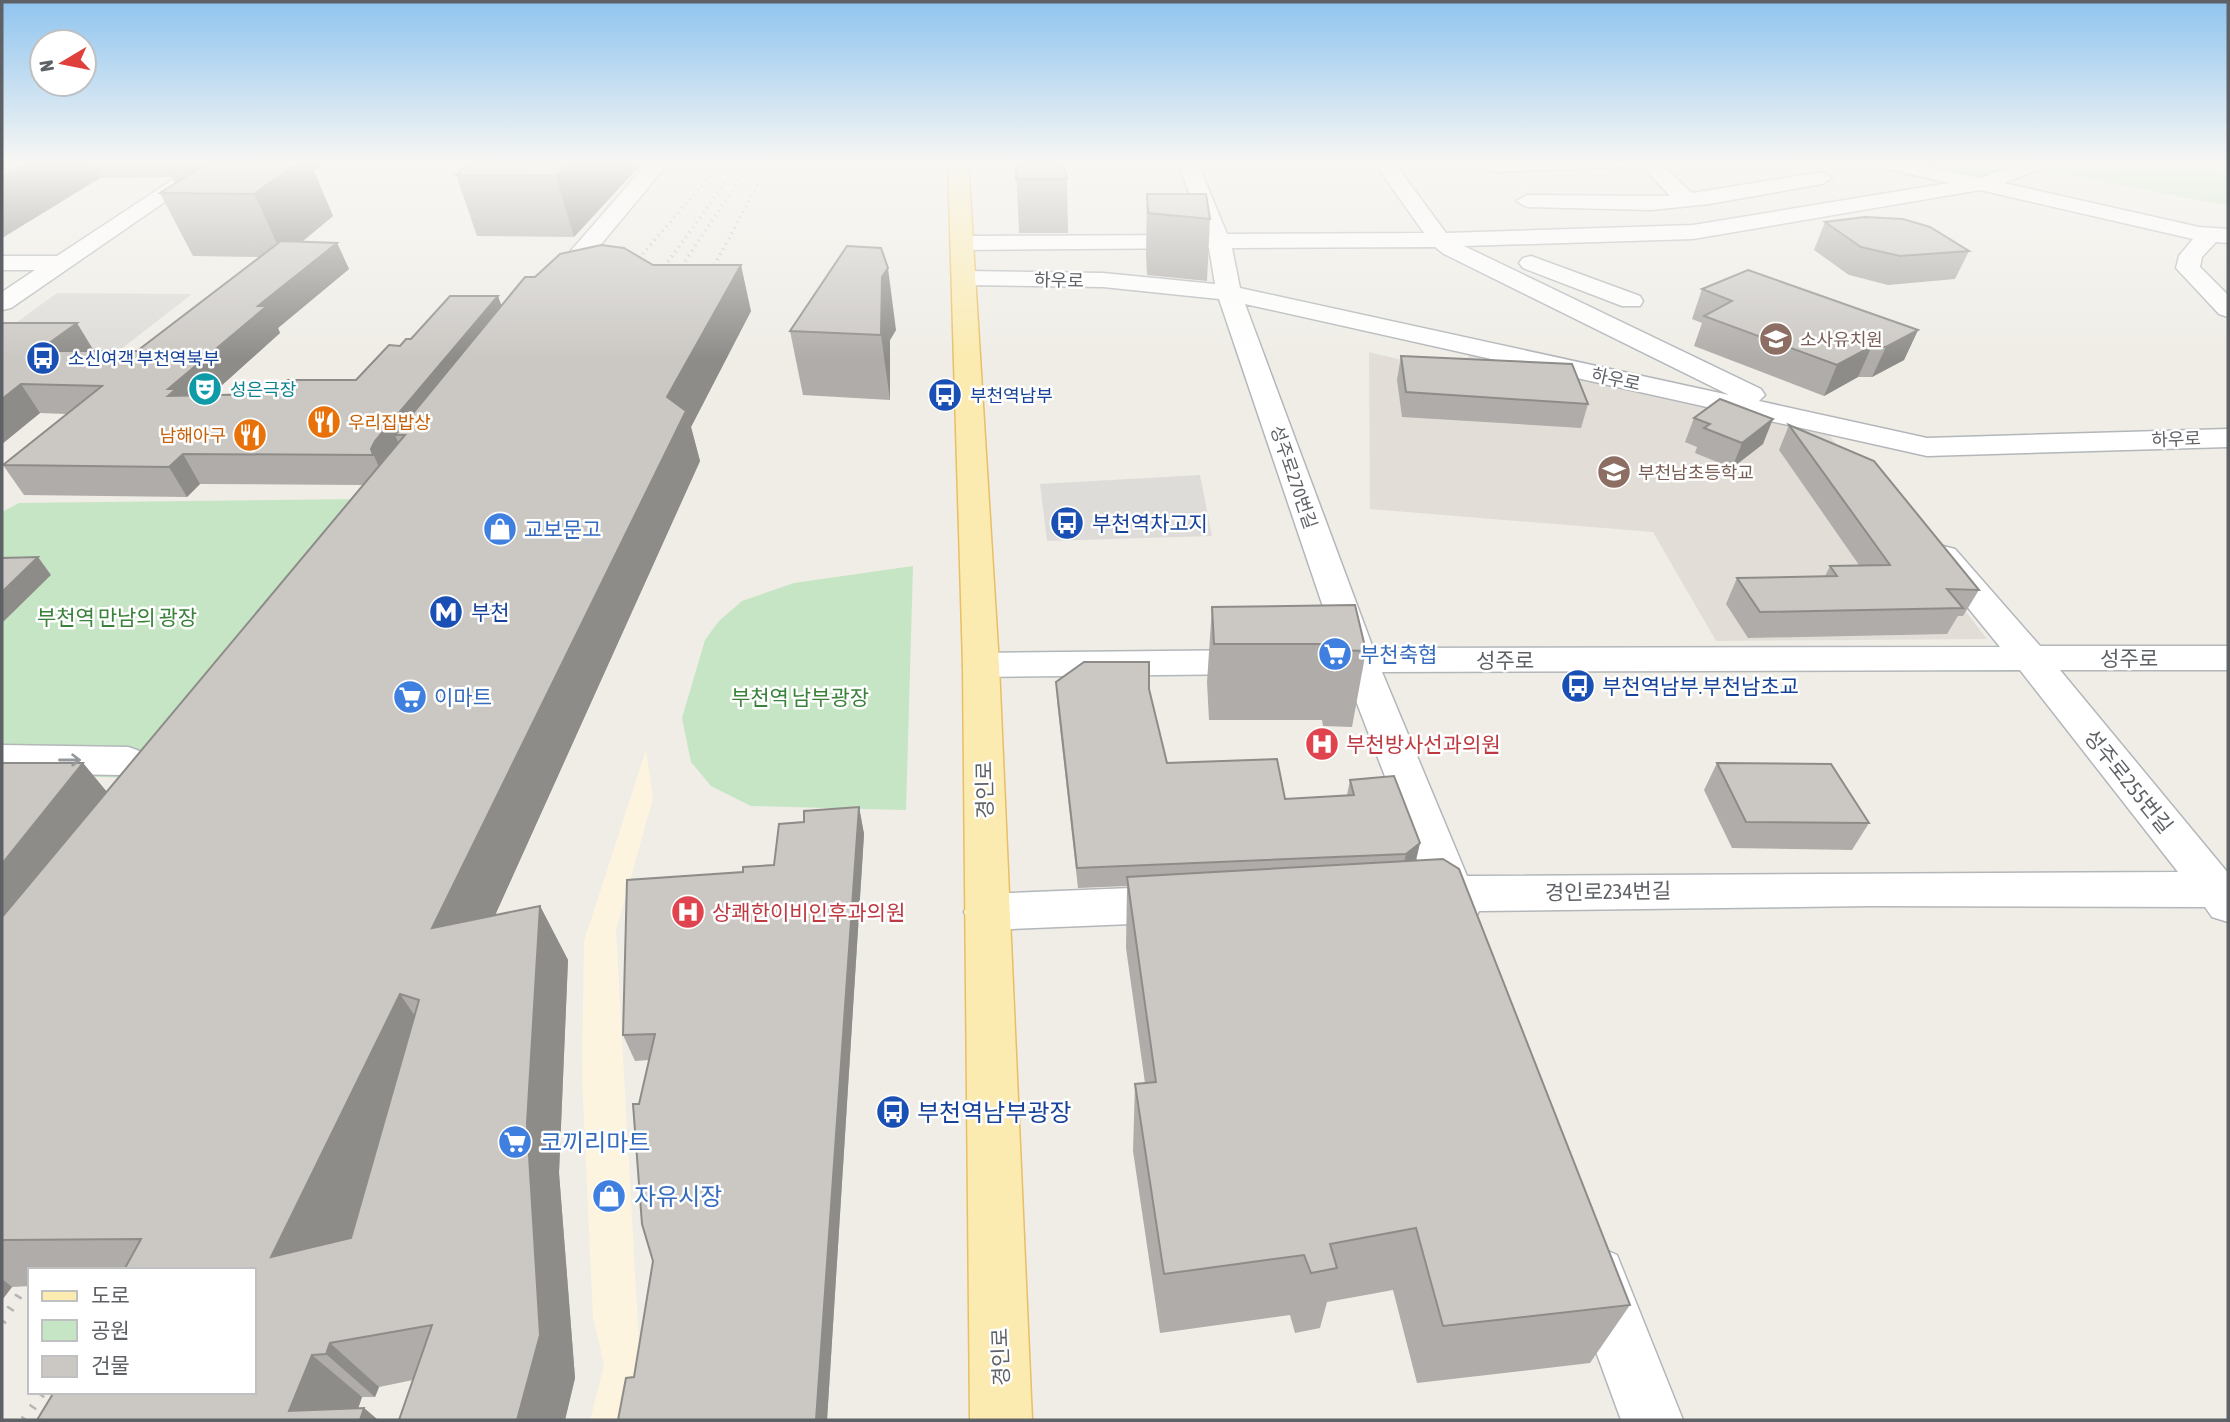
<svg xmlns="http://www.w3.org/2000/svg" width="2230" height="1422" viewBox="0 0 2230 1422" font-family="'Asap Condensed','Noto Sans KR',sans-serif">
<rect width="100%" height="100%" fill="#efede6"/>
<path fill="#fcf4de" d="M646,750L653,798L616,931L639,1345L626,1420H590L604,1365L593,1317L582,1076L584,941Z"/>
<g fill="#dedcd8">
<path d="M57,293L192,294L99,366L2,333Z"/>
<path d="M1200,475L1212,536L1047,541L1040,484Z"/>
</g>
<path fill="#e2ded7" d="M1369,352L1456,373L1472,352L1830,436L1987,639L1716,641L1653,532L1370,509Z"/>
<g fill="#c6e5c4">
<path d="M1890,161H2039L1980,180Z"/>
<path d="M2052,161H2175L2228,175V206L2034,168Z"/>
<path d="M362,499L132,778L2,774V512L19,503Z"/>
<path d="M913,566L906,810L751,806L711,786L691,762L682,718L705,640L719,621L742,601L794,583Z"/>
</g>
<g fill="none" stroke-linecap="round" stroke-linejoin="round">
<g stroke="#b3b7ba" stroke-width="3">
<g id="minor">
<path d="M201,161H224L11,308L2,310V292L35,270H2V256H57Z"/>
<path d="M649,161H670L559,295H541L538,290L541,285Z"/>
<path d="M1177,161H1197L1227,234L1424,233L1373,161H1393L1446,233L1693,225L1948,183L1872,165L1869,161H1904L1980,178L2026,161H2054L2051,165L2004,183L2199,227L2228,229V243L2216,242L2202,257L2200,267L2228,295V317L2219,314L2176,268L2179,256L2193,239L1980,190L1693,239L1464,246L1761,389L1765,395L1759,401L1927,438L2228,429V447L1927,456L1245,304L1373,648L2000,647L1926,556L1931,549L1943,546L1955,549L2040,646H2228V670H2060L2228,873V922L2212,917L2205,907L1871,906L1479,911L1474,921L1458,926L1442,921L1437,912L1413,906L1407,894L1413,882L1424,878L1345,672L1323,668L1318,660L1323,652L1337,648L1219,299L1103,287L964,285L955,283L952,278L955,273L964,271L1103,273L1215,284L1209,248L963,250L952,243L963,236L1205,235ZM1435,247L1444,254L1729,395L1240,288L1232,248ZM2020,670L2178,872L1467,876L1382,672Z"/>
<path d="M1632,161L1622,167L1494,172L1484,166L1491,161Z"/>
<path d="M1637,161H1658L1692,193L1822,172L1832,178L1822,184L1709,204L1651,210L1527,207L1516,201L1527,195L1670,196Z"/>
<path d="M1531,256L1640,296L1643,301L1640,306H1622L1523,268L1519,263L1523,258Z"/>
<path d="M1259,650L1272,653L1277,662L1272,671L1259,674L981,677L968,674L963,665L968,656L981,653Z"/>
<path d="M2,745L128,747C171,760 171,781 147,815L132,819L117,815L111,804L120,789L123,777L120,775L2,773Z"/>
<path d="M1180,886L1196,891L1202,904L1196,917L1180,922L987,930L971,925L964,912L971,899L987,894Z"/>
<path d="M1597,1246L1617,1255L1683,1420H1621L1568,1275L1577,1255Z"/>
</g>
</g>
<g stroke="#eabe65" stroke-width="3">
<path id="major" d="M948,161H968L999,665L1032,1420H970L963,665Z"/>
</g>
<use href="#minor" fill="#fff" fill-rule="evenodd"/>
<use href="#major" fill="#fbebb0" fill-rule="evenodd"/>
<g stroke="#b4b5b6" stroke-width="3.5" stroke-dasharray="1 5" stroke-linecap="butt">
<path d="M627,272L723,161"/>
<path d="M654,281L741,161"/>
<path d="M672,281L752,161"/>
<path d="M706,281L770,161"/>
</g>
<g stroke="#b4b5b6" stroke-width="8" stroke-dasharray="2.5 12" stroke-linecap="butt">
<path d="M2,1322L30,1278"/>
<path d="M24,1420L43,1392"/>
</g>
</g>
<g fill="#afaca9">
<path d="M2,161H328L314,171L333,216L302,242L337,243L349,269L278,328L280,333L211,395L274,394L356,380L400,346L411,339L502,306L535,277L653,265L751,311L691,427L700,461L495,915L540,906L568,960L559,1173L575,1378L565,1420H399L413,1380L379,1387L375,1397H362L358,1409L364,1408L378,1420H37L254,1270H30V1286L12,1287L2,1300V763H83L107,792L363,485L200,484L187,497L24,495L3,465L67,414L40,413L2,444V323L93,351H137L261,257L193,256L160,193L175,183L172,177L100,178L2,238Z"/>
<path d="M644,161L574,237L477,236L456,175Z"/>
<path d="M1014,161H1063L1067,179L1068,233H1019L1017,186Z"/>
<path d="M1147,194L1210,219L1207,281L1147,275L1146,254Z"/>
<path d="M1825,222L1969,251L1955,279L1888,285L1849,275L1814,250Z"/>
<path d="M1702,289L1918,330L1904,360L1872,377H1858L1824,396L1694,346L1702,323L1692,319Z"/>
<path d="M896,330L890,340V400L803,395L790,331Z"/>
<path d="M1401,356L1588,404L1581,428L1402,417L1397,380Z"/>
<path d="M1694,418L1763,444L1732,468L1695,453L1697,447L1685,442Z"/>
<path d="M1789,425L1979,590L1963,616H1958L1947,634L1748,638L1726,604L1737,578L1825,576L1830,566L1859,565L1779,450Z"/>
<path d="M1212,607L1366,651L1352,727L1323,726L1322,720H1209L1207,682Z"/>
<path d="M1056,682L1149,689L1167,763L1285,799L1347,795L1350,780L1420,843L1416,861L1630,1305L1590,1363L1417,1383L1393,1290L1327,1302L1320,1328L1295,1333L1290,1315L1160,1333L1133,1151L1135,1084L1145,1083L1126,948L1127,886L1078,888L1057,701Z"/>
<path d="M1717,763L1869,823L1852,850L1732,848L1704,790Z"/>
<path d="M859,807L864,834L827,1420H618L634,1377L653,1261L639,1104L649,1060L635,1061L623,1035L743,872L774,865L804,822Z"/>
</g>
<g fill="#8e8c89">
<path d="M31,161H91L100,178L2,238V177Z"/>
<path d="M163,161H197L167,166L172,177H171Z"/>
<path d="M250,161H328L314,171L333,216L283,257L242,167Z"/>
<path d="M572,161H644L574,237L556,176Z"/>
<path d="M337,243L349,269L278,328L280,333L190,414L168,396V389L258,306Z"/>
<path d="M741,265L751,311L691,427L700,461L465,982L432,928L667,397Z"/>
<path d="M888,268L896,330L890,340V400L881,335L882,277Z"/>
<path d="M498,296L508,323L405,435H395L403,453L387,485L371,449L375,441Z"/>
<path d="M77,323L94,351H38Z"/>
<path d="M1918,330L1904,360L1872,377L1886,347Z"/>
<path d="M1872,346L1858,377L1824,396L1837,365Z"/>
<path d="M21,384L40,413L2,444V399Z"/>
<path d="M1773,419L1763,444L1732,468L1742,443Z"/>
<path d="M183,454L200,484L187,497L169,467Z"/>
<path d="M38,557L51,575L2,623V592Z"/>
<path d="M83,763L111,797L2,940V864Z"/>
<path d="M859,807L864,834L827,1420H816Z"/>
<path d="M1420,843L1415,863L1401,874L1406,854Z"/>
<path d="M540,906L568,960L559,1173L575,1378L565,1420H517L527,1123Z"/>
<path d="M400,994L436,1047L320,1303L271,1257Z"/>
<path d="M2,1279L12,1287L2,1300Z"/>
<path d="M330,1343L379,1387L375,1397L326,1354Z"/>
<path d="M312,1355L362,1397L354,1420L289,1411Z"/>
<path d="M364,1408L378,1420H360Z"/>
</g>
<g fill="#cbc8c4" stroke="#8e8c89" stroke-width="2" fill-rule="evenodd">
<path d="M2,161H31L2,177Z"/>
<path d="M175,161H210L201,166H167Z"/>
<path d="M210,161H300L254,194L160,193Z"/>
<path d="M471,161H572L556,176L456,175Z"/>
<path d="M1017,161H1063L1067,179H1016Z"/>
<path d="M1147,194H1206L1210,219L1148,213Z"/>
<path d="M1865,217L1903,219L1930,227L1969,251L1900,256L1861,247L1825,222Z"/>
<path d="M281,241L337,243L258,306H267L168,389H176L168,396L274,394L288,380H356L389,345L400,346L406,339H411L450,296H498L375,441L371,449L373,455L183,454L169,467L3,465L102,386L21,384L2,399V323H77L38,351H137Z"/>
<path d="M601,245L624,248L653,265H741L667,397L686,411L432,928L540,906L527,1123L540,1335L517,1420H399L432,1325L330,1343L326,1354L312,1355L289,1411L364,1408L360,1420H37L54,1392H254V1270H124L141,1239L2,1240V917L405,435H395L525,277H535L560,254ZM400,994L419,1000L351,1238L271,1257Z"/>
<path d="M847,246L881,248L888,268L882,277L881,335L790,331Z"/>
<path d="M1748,270L1918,330L1886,347L1872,346L1837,365L1704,316L1732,301L1702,289Z"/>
<path d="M1401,356L1572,364L1588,404L1406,392Z"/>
<path d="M1720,399L1773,419L1742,443L1704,428L1710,424L1694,418Z"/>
<path d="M1789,425L1874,461L1979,590L1947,589L1963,608L1760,612L1737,578L1837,576L1830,566L1890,565Z"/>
<path d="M38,557L2,592V558Z"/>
<path d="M1355,605L1366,651L1335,650L1334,644H1214L1212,607Z"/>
<path d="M1084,662H1149V689L1167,763L1277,759L1285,799L1354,795L1350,780L1394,776L1420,843L1406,854L1077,868L1056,682Z"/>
<path d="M2,763H83L2,864Z"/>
<path d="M1717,763L1831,764L1869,823L1746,822Z"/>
<path d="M859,807L816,1420H618L626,1378L634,1377L653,1261L642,1224L633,1104H639L655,1034L623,1035L627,880L743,872V867L774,865L779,824L804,822V811Z"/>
<path d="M1443,859L1459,869L1630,1305L1443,1326L1416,1228L1330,1244L1337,1268L1311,1273L1304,1255L1164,1274L1135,1084L1156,1082L1127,877Z"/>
</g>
<defs><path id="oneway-shaft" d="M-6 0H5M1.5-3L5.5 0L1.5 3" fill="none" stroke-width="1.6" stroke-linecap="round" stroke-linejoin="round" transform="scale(1.75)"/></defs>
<use stroke="#96999c" href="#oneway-shaft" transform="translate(70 760)"/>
<linearGradient id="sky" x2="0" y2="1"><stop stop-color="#8fc4ef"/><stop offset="0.45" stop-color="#f8f7f4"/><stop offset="1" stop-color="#f8f7f4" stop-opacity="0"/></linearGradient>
<rect width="2230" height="360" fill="url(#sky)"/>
<defs>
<g id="school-disc" transform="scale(1.75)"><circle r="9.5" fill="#8d6e63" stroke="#fff"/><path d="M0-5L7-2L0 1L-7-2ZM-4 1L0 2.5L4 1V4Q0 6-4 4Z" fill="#fff"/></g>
<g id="bus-disc" transform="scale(1.75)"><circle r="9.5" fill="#1a4fb4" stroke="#fff"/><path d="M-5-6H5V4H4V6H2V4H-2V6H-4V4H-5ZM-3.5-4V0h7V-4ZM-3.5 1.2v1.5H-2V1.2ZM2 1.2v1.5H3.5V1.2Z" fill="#fff"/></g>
<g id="theatre-disc" transform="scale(1.75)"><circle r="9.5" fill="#0f9aa8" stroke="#fff"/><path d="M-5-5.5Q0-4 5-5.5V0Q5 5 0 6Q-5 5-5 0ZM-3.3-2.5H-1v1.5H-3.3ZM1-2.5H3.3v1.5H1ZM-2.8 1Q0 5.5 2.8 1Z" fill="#fff"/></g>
<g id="restaurant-disc" transform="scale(1.75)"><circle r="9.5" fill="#e8710a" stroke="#fff"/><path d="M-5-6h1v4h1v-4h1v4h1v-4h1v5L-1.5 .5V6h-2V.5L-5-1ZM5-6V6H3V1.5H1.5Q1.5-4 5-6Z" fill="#fff"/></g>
<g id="shop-disc" transform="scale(1.75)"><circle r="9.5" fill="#3f7fe0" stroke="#fff"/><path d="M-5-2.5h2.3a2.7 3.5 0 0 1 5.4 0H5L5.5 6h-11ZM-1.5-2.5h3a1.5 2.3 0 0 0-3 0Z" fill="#fff"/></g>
<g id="metro-disc" transform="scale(1.75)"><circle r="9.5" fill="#1a4fb4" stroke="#fff"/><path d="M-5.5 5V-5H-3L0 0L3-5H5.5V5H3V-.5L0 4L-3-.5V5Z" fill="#fff"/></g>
<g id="supermarket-disc" transform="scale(1.75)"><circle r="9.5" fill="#3f7fe0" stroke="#fff"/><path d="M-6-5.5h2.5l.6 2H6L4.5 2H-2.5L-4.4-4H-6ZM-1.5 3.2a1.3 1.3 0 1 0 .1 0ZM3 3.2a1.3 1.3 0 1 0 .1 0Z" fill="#fff"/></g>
<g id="hospital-disc" transform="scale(1.75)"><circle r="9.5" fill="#e0444e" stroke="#fff"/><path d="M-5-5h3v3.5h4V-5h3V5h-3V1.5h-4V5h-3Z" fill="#fff"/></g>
</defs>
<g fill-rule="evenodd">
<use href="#school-disc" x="1776" y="339"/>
<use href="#bus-disc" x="43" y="358"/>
<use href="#theatre-disc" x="205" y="389"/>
<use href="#bus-disc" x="945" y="395"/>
<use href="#restaurant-disc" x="324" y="422"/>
<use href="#restaurant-disc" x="250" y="435"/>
<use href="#school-disc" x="1614" y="472"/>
<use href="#bus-disc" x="1067" y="523"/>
<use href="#shop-disc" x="500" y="529"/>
<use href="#metro-disc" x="446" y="612"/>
<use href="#supermarket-disc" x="1335" y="654"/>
<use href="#bus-disc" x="1578" y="686"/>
<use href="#supermarket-disc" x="410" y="697"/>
<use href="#hospital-disc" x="1322" y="744"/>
<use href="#hospital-disc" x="688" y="912"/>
<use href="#bus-disc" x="893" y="1112"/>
<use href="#supermarket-disc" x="515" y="1142"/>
<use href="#shop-disc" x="609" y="1196"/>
</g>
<g text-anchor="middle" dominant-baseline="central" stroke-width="5" stroke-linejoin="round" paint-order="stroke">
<g font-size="18" fill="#5e6266" stroke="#fff">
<text transform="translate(1059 280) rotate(1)">하우로</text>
<text transform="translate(1616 379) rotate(12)">하우로</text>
<text transform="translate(2176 439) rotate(-2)">하우로</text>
<text transform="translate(1294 477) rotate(71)">성주로270번길</text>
</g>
<g font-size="18" fill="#785e54" stroke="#fff" text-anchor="start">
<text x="1800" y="339">소사유치원</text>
<text x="1638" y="472">부천남초등학교</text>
</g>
<g font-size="18" fill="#164399" stroke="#fff" text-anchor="start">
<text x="68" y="358">소신여객 부천역북부</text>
<text x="970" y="395">부천역남부</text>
</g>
<g font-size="18" fill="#0d838f" stroke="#fff" text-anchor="start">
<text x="230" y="389">성은극장</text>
</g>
<g font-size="18" fill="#c56008" stroke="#fff" text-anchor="start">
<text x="348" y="422">우리집밥상</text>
<text x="226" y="435" text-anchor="end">남해아구</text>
</g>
<g font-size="21" fill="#164399" stroke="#fff" text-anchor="start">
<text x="1092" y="523">부천역차고지</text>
<text x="471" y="612">부천</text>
<text x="1602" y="686">부천역남부.부천남초교</text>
</g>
<g font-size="21" fill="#366cbe" stroke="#fff" text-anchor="start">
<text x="524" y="529">교보문고</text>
<text x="1360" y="654">부천축협</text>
<text x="434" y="697">이마트</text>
</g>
<g font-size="21" fill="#3a8139" stroke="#fff">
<text x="117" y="617">부천역 만남의 광장</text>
<text x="800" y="697">부천역 남부광장</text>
</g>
<g font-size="21" fill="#5e6266" stroke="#fff">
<text x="2129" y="658">성주로</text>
<text x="1505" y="660">성주로</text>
<text transform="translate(2129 781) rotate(51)">성주로255번길</text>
<text transform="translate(984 790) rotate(-91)">경인로</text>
<text transform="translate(1608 891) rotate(-1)">경인로234번길</text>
<text transform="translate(1000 1357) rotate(-92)">경인로</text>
</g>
<g font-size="21" fill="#be3a42" stroke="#fff" text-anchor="start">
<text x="1346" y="744">부천방사선과의원</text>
<text x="712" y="912">상쾌한이비인후과의원</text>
</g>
<g font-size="24" fill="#164399" stroke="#fff" text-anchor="start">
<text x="917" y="1112">부천역남부광장</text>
</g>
<g font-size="24" fill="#366cbe" stroke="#fff" text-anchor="start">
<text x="540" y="1142">코끼리마트</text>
<text x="634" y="1196">자유시장</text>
</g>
</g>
<rect width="2230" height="1422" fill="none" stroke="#5e6266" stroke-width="7"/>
<rect x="28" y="1268" width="228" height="126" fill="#ffffff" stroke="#bfc0c2" stroke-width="2"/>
<rect x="42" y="1291" width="35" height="10" fill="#fbebb0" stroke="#bfc0c2" stroke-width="2"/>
<text x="91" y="1303" font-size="21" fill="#5e6266">도로</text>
<rect x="42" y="1320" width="35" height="21" fill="#c6e5c4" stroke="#bfc0c2" stroke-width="2"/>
<text x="91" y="1338" font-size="21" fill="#5e6266">공원</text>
<rect x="42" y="1356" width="35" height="21" fill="#cbc8c4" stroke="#bfc0c2" stroke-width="2"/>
<text x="91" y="1373" font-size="21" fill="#5e6266">건물</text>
<g transform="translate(63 63) rotate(260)"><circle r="33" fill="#ffffff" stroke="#bfc0c2" stroke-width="2"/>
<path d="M0-5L12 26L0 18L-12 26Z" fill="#e0403c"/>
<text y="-10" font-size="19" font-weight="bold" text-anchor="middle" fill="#5e6266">N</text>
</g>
</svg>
